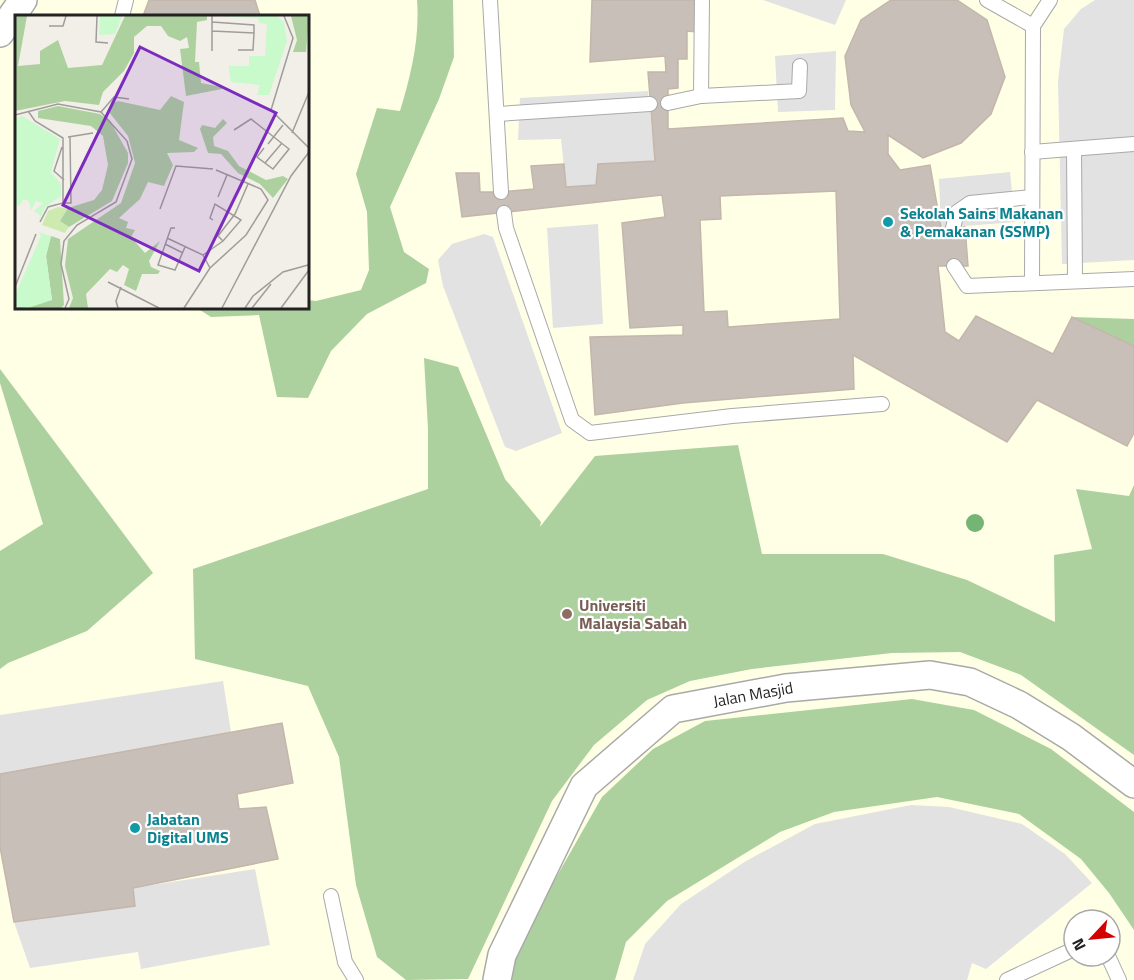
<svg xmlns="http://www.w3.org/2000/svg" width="1134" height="980" viewBox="0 0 1134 980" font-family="'Titillium Web',sans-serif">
<rect width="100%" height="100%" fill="#f2efe9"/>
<path fill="#ffffe5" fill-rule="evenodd" d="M0,0H1134V980H0ZM16,16H308V308H16ZM1074,920H1110V956H1074Z"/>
<g fill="#add19e">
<path d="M417,0H453L454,57L439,99L390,207L404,252L429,269L426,283L367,314L331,351L308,398L277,397L259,315L211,317L197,308H308V300L316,301L361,290L369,270L367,212L356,174L377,108L400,111C411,75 420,38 417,0Z"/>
<path d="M1072,317L1134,319V346Z"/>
<path d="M424,358L458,367L505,479L541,522L540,527L595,456L738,445L762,554H883L967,580L1055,622L1054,555L1092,549L1076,489L1129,496L1134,485V755L1021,675L960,652L892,653L752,669L690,681L647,700L594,745L552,801L468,979L406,980L377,957L356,885L339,757L308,686L195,659L193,569L428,489V429Z"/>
<path d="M0,369L153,573L87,631L8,663L0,669V551L43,524L0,383Z"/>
<path d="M912,699L974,710L1051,749L1134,812V930L1109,893L1081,859L1019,814L937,797L834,812L780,832L667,901L626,942L615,980H512L518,944L602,797L653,749L705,721Z"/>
</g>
<g fill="#e2e2e2">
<path d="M763,0H846L835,25Z"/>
<path d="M1095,0H1134V260L1062,264L1058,81L1064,29L1081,9Z"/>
<path d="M836,51L835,110L778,112L775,56Z"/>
<path d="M648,91L655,161L598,164L596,185L566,187L561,139L518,140L520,98Z"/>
<path d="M1010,172L1015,222L941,228L939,179Z"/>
<path d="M598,224L603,324L553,328L547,228Z"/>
<path d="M484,234L493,237L562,433L516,451L505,447L443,286L438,260L452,244Z"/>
<path d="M223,681L231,732L0,774V715Z"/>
<path d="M911,805L949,807L1022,824L1065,854L1092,883L986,969L972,963L967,980H633L645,944L681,904L746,861L815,824Z"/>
<path d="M255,869L270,945L141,969L138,952L30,968L14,922L135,906L133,888Z"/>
</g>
<g fill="#c7bfb8" stroke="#c4b6ab" stroke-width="1.5" fill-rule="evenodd">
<path d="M149,0H255L260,16H143Z"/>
<path d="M592,0H697V32L687,31V59H678V88L668,89V129L843,118L848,131L865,132L851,105L845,56L861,20L891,0H957L987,20L1005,77L991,114L961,143L923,158L888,135V154L900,170L930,165L941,228L965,227L968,266H938L945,332L959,341L976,316L1053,354L1072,317L1134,346V433L1127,446L1037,400L1007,442L853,355L854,389L683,403L595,415L590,337L683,335V325L630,328L622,223L665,217L662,195L462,217L456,173H479L480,192H501L534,189L531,166L564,164L566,187L596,185L598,164L655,161L648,72H666L665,56L590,62ZM836,191L840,319L728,327L727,311L704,312L700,220L721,219L720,196Z"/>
<path d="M282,723L293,783L237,794L239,809L266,807L278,859L133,888L135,906L14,922L0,847V774Z"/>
</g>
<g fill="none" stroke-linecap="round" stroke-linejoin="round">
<g stroke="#a9a9a9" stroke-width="16">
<g id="service">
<path d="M490,0L501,192"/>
<path d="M702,0L701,96L799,91L800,66"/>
<path d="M987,0L1033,26"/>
<path d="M122,16L126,0"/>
<path d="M668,103L701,96"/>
<path d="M498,114L650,104"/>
<path d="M1074,149L1075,279"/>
<path d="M1032,152L1134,144"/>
<path d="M504,213L506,228L572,420L590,433L732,416L882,404"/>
<path d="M953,228L957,212L970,203L1032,197"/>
<path d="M954,266L967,286L1134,279"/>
<path d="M1032,283L1033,26L1050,0"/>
<path d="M331,896L345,962L356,980"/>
<path d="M1108,956L1119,980"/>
<path d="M1007,980L1074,949"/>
</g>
</g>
<g stroke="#a9a9a9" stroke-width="30">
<g id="minor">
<path d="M0,33L23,0"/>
<path d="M497,980L502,955L584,786L673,709L786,688L930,675L970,682L1019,705L1071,737L1134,784"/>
</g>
</g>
<use href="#service" stroke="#fff" stroke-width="14"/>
<use href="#minor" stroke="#fff" stroke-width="27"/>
</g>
<circle fill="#74b475" cx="975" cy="523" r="9"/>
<g fill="#0f9aa8" stroke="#fff" stroke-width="2">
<circle cx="888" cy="222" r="6"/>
<circle cx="135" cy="828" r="6"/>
</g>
<circle fill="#8d6e63" stroke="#fff" stroke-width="2" cx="567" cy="614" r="6"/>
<g text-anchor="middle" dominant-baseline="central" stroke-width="4.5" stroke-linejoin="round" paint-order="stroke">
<g font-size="16" font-weight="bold" fill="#0d838f" stroke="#fff" text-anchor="start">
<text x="900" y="213">Sekolah Sains Makanan<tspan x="900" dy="18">&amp; Pemakanan (SSMP)</tspan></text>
<text x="147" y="819">Jabatan<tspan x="147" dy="18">Digital UMS</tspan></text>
</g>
<g font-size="16" font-weight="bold" fill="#785e54" stroke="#fff" text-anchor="start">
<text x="579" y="605">Universiti<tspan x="579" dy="18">Malaysia Sabah</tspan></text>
</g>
<g font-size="16" fill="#222" stroke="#fff">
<text transform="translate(753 694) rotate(-10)">Jalan Masjid</text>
</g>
</g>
<g transform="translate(15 15)">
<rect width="294" height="294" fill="#f2efe9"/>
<path d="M43,192L53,193L45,206L54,212L50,218L27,210L33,196Z" fill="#cdebb0"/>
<path d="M0,1H12L3,51L25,49V36L43,25L53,53L87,50L110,1H192V5L182,7L180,47H184L186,68L212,73L171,81L165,34L174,33L172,22L165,26L153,21L146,11H132L119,22V38L109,56L88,77L84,90L50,86L0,96ZM276,1H294L291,37H278L282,25ZM156,81L169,87L164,125L183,133L179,137L152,138L158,150L149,171L133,167L125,184L104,203L113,207L111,213L120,215L116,222L130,238L145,226L134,246L136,252L145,256L143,259H127L121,276L109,270L114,254L108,250L102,257L95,254L71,279L73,293H54L58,283L50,251L53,224L106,188L120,148L113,121L94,97L96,89L103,86L145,95ZM43,91L85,99L95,106L113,138V148L97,186L54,212L45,206L53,193L79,185L87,175L93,150L88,121L76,111L23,103V96ZM208,104L212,108L198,122L199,131L213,136L224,151L251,165L268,161L273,164L258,183L245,169L223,158L206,139L193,138L185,114L187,110L200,113ZM36,221L45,224L49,290L46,293H0L37,285L31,241Z" fill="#add19e"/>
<path d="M85,1H107L100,19L84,20ZM205,1H262L269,7L272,26L254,80H242L245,70L216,67L214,55V51H234V41H250L252,9L244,8L243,3ZM7,101L45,124L36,157L46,169V181L30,192L24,206L25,200L19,196L28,188L21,186L16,196L14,186L8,184L5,191L0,190V103ZM24,217L36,221L31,241L37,285L13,293L0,291V280L26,221Z" fill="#c8facc"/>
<path fill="none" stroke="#9f9d99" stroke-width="1.5" d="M82,1L81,27L93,28M269,1L278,23L256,95L294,133M197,7L239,10V18L197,16M34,11H48L51,1M223,35H238L239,18M197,36V1M13,96L20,106L48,123V188L33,192L25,207M86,97L99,82L114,84M0,100L43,89L86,97L112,126L117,144L101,187L62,210L49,226L46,249L54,284L50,293M219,115L236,104L274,134L258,154L242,142L249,133M277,118L294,77M53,122L78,118M253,129L268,110M47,132L39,156L49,165M250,148L267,128M203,182L212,160M48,188H56L55,122M145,194L161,151L198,154M160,213H156L143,250L160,255L170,232M152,223L188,240L195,253M208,226L203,221L220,199L233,169M150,229L168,238M188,240L208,226L226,205L200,189L195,203L198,205M93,267L144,293M0,272L21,219M103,293L101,286L106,272M169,293L195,253L231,220L253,185L246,174L201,155M207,293L276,161L294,137M230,293L238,281L268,257L293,250M237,293L256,269M266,293L294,255"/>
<path fill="#7b2cbf" fill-opacity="0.15" stroke="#7b2cbf" stroke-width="3" d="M125,32L261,98L184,256L48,190Z"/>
<rect width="294" height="294" fill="none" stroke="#222" stroke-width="3"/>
</g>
<g transform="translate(1092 938) rotate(244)"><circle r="28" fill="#ffffff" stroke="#a7a7a7" stroke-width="1.5"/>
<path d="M0-4.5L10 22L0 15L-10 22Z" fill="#d40000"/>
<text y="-9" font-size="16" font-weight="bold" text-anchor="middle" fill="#222222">N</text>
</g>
</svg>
